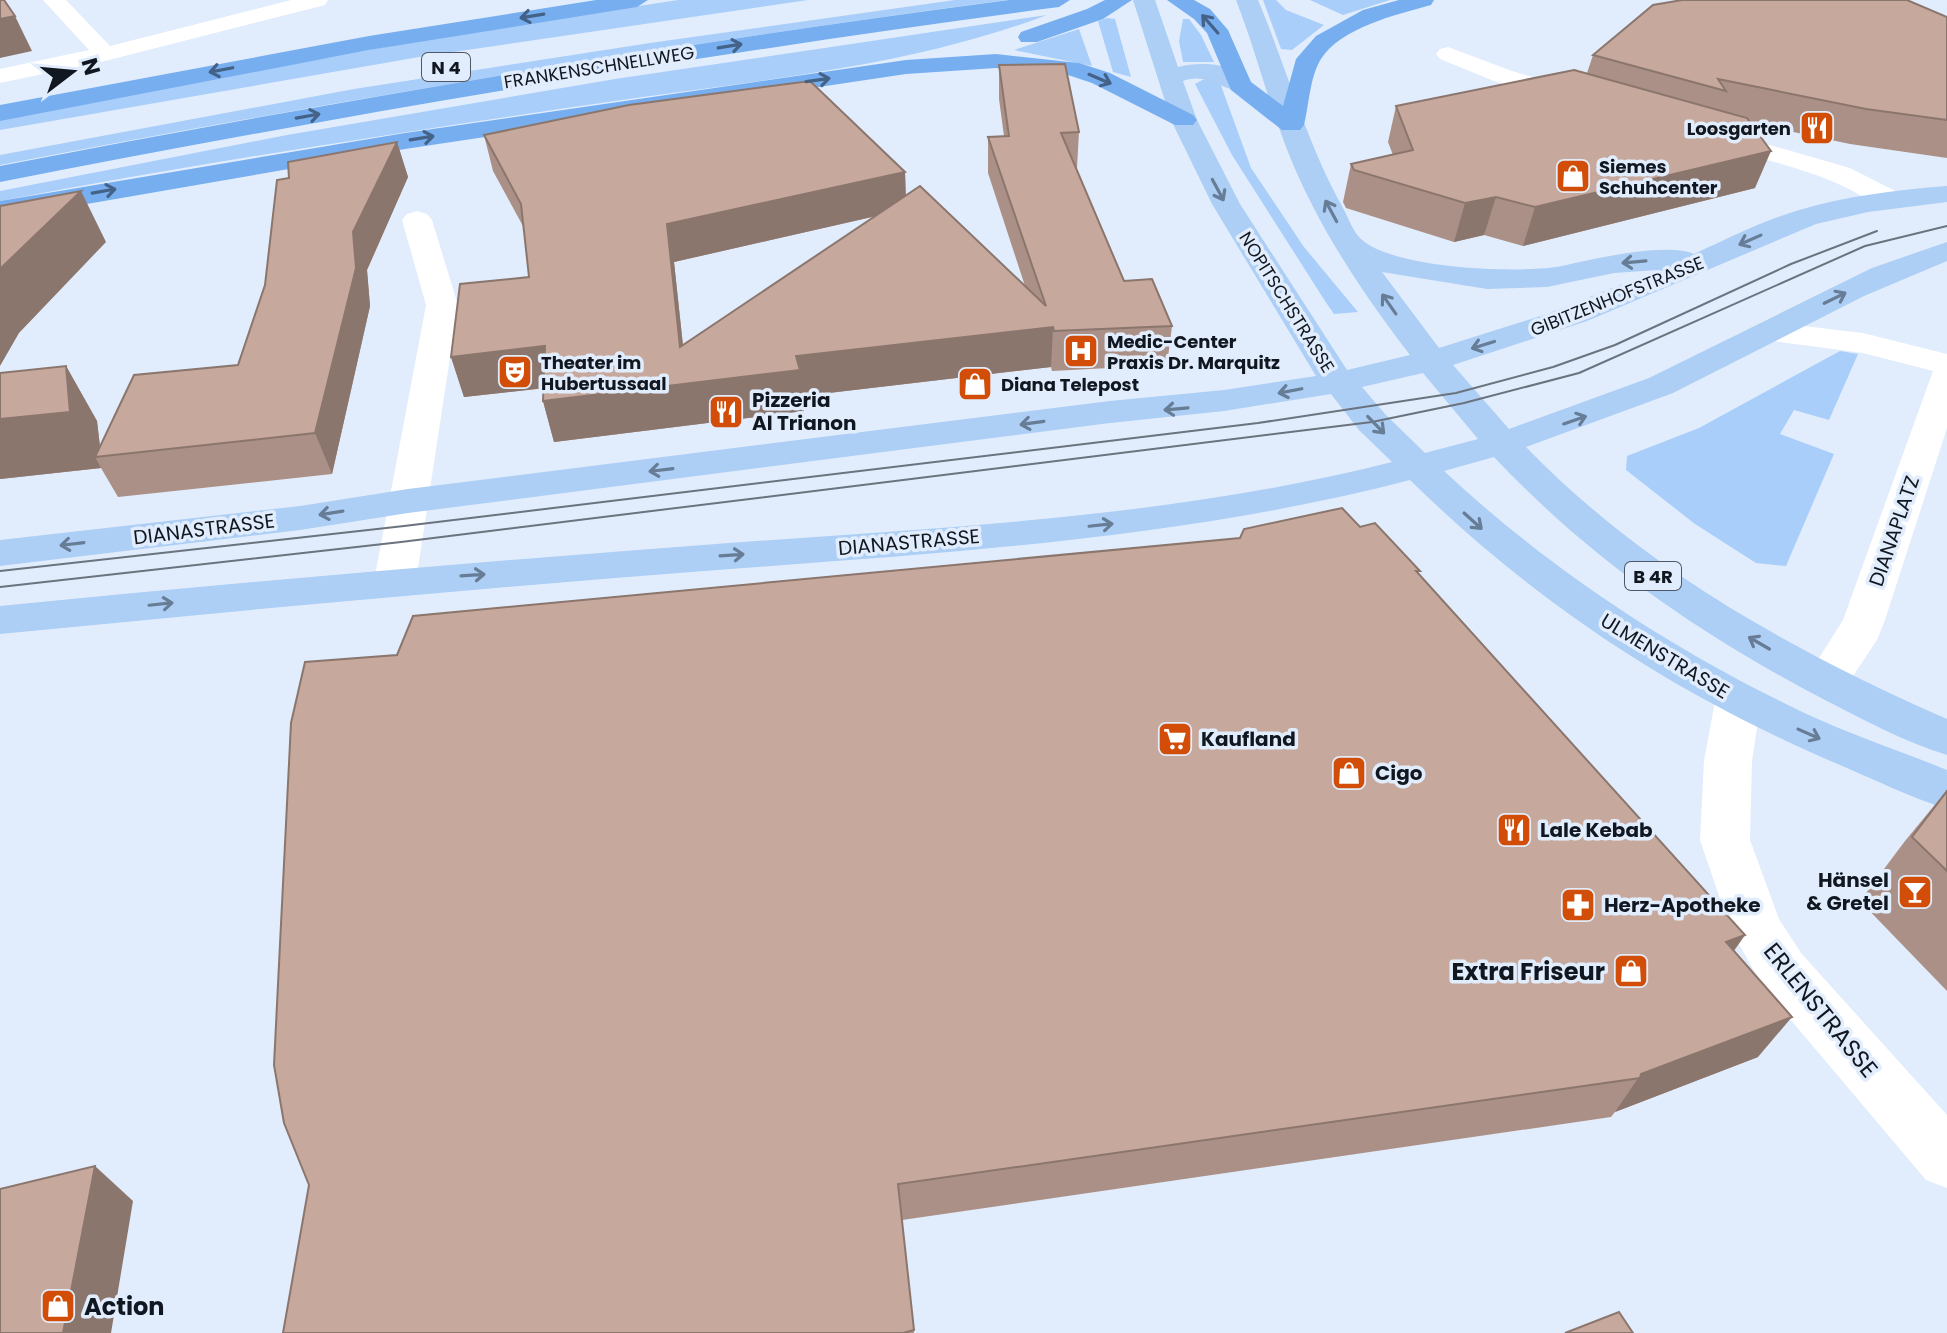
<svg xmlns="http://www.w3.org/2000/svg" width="1947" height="1333" viewBox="0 0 1947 1333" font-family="Poppins,sans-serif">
<rect width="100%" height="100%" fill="#e1edfc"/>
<g fill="#aacefa">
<path d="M678,0H808L419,57L0,130V119L449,35Z"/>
<path d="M955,0H1007C669,45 334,101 0,165V155L354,89L650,43Z"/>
<path d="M1263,0H1276L1286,10L1324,25L1292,50L1281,49Z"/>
<path d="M1310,0H1390L1343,15Z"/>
<path d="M1047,15C910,67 759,80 615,101C409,131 204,162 0,201V191L287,135L615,79Z"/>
<path d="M1107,18L1115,19L1131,77L1113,72L1098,21Z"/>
<path d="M1183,19H1189L1201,35L1214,62H1183L1179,41Z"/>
<path d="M1079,29L1092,66L1014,50Z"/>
<path d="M1206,78L1219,80L1251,168L1304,247L1358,312L1334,314L1325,301L1232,155L1195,84Z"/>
<path d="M1840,351L1858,354L1829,420L1794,410L1780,434L1834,454L1786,566L1756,563L1695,524L1626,470L1627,456L1699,428Z"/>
</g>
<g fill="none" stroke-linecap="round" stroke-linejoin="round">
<g fill="#fff" fill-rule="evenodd">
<path d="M43,0H66L110,46L291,0H328L325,5L105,61L0,83V69L89,50Z"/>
<path d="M1448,47L1512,71L1583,92L1586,97L1583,102L1574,104L1494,81L1440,59L1436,54L1440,49Z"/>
<path d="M1714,129L1850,168L1901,194L1905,200L1901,206C1882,211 1866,198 1849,189C1805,167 1752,157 1705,143L1701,137L1705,131Z"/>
<path d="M417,211L427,214L432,220L458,305L416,581L410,591L395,595L380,591L374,581L426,305L402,220L407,214Z"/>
<path d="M1770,322L1863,333L1947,354V428L1885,620L1877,640L1843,691L1827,696L1811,691L1805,680L1843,620L1933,371L1863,353L1758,339L1754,332L1758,325Z"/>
<path d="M1738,685L1754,689L1761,701L1752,761L1750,840L1779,919L1801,953L1947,1115V1188L1926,1180L1763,987L1730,928L1700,840L1704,761L1715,701L1722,689Z"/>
</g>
<path fill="#adcef5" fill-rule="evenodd" d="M1133,0H1155L1178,67C1202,61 1237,63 1252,85L1249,90C1225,96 1212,71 1183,81L1197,120L1240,204L1347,370L1410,355C1363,294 1319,228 1290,157C1269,105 1256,51 1236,0H1258C1287,69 1306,142 1343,208C1348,217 1353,232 1361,239C1393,269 1520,274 1562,266C1593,259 1666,242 1694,254C1727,239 1760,222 1796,211C1845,196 1896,190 1947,186V202L1868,212L1816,224L1587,321L1453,365L1509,429L1649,378L1872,268L1947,242V261L1864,296L1673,393L1526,447C1644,569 1793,651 1947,719V755C1905,742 1864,720 1825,700C1702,636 1590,559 1494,457L1444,471C1547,567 1663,644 1790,706C1840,731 1895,749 1947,770V809C1910,797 1875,780 1840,765C1674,694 1539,606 1410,480C1179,540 941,553 704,571C469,589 234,611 0,634V606C243,582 486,561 729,543C951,527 1175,517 1392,462L1359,430L1331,394L1224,411L1110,423L408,513L300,530L0,566V540L300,506L408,489L1110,401L1224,390L1316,376L1212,204L1171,120ZM1657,270L1547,314L1439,348L1382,272L1487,289L1547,287L1614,273ZM1423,373L1478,439L1425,453L1385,414L1362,387Z"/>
<g fill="#77aeef" fill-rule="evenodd">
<path d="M596,0H648L637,7L369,50L0,121V105L369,36Z"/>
<path d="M1009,0H1070L1059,7C704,54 351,113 0,182V166C335,101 671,44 1009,0Z"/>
<path d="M1105,0H1132L1103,19L1037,42H1021L1018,37L1021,32L1087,9Z"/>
<path d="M1167,0H1194L1210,9L1228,30L1251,82L1283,106L1296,59L1316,36L1363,10L1399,0H1434L1431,5C1398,14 1340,28 1321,59C1310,76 1309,105 1304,125L1300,130H1282L1231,90L1207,33L1194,19Z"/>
<path d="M996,54L1079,63L1110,73L1193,115L1197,120L1193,125H1175L1092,83L1068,75L996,68L906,74L405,149L0,219V201L405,133L906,60Z"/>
</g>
<g stroke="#6a737e" stroke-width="2">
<path d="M0,571L404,526L1258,423L1456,393L1553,367L1615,345L1791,264L1877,231"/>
<path d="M0,587L401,542L1372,422L1464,403L1579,373L1865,246L1947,226"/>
</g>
</g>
<g fill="#ab9087" fill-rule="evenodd">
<path d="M1947,17V158L1850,144L1751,123L1755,188L1523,246L1484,235L1454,242L1346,208L1343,202L1351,164L1393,155L1388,142L1396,106L1587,73L1593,55Z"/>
<path d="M999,65L1079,132L1077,168H1076L1124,281L1172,326L1167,365L1052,371L1051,367L803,396L804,411L554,442L543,401L544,388L464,397L451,357L529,277L524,228L493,171L484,135L905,172L906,196L1025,286L988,173V137L1004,136L999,99ZM877,216L683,345L674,262Z"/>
<path d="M397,142L408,177L367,270L370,306L332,474L118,497L101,468L0,479V373L66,366L97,421L100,446L238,365L265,285L289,178Z"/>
<path d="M1360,527L1419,575L1745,935L1734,951L1758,1057L1615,1112L1611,1117L902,1220L914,1333H283L309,1185L397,655Z"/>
<path d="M1947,790V991L1860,901L1905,841Z"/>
</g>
<g fill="#8b766e">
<path d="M15,16L32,51L0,58V19Z"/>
<path d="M397,142L408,177L367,270L370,306L332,474L315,433L353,232Z"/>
<path d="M1771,151L1755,188L1523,246L1535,207Z"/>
<path d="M905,172L906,209L674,262L687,384L796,356L1053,327L1051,367L803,396L804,411L554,442L543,401L680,347L667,224Z"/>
<path d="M81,191L106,242L19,333L0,366V269Z"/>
<path d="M1496,197L1484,235L1454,242L1465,203Z"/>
<path d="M545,346L555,387L464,397L451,357Z"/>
<path d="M66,366L97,421L101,456L95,457L101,468L0,479V419Z"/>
<path d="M1745,935L1715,976L1726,942Z"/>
<path d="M1792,1017L1758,1057L1615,1112L1641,1074Z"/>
<path d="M95,1166L133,1201L111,1333H63Z"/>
</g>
<g fill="#c7a89d" stroke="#8b766e" stroke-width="2">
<path d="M0,0H4L15,16L0,19Z"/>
<path d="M1682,0H1907L1947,17V120L1866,109L1718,79L1726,91L1593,55L1653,5Z"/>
<path d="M1065,64L1079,132L1061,133L1124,281L1152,279L1172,326L1054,331L1053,327L796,356L800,370L543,401L545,346L451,357L460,284L529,277L521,204L484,135L629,105L810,81L905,172L667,224L680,347L920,186L1046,306L988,137L1009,136L999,65Z"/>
<path d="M1574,70L1747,118L1771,151L1535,207L1496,197L1465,203L1354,170L1351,164L1413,150L1396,106Z"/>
<path d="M397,142L353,232L356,268L315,433L95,457L134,375L238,365L265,285L277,180L289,178L288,162Z"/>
<path d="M81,191L0,269V206Z"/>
<path d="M66,366L70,412L0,419V373Z"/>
<path d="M1342,508L1360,527L1375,523L1420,571H1416L1745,935L1726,942L1792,1017L1641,1074L1640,1078L898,1184L914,1330L903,1333H283L309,1185L284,1123L274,1065L291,723L305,662L397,655L413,616L1240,538L1244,529Z"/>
<path d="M1947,791V871L1912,837Z"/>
<path d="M95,1166L63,1333H0V1189Z"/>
<path d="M1619,1312L1633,1333H1565Z"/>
</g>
<defs><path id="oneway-shaft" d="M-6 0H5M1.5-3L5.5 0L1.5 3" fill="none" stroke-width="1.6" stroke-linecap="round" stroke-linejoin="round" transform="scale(2)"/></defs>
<g stroke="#446288">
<use href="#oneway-shaft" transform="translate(532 16) rotate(171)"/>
<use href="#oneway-shaft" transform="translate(1210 24) rotate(-131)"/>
<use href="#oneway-shaft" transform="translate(730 46) rotate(-9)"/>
<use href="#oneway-shaft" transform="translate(221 70) rotate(169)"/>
<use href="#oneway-shaft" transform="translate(1100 79) rotate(23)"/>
<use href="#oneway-shaft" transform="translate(818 80) rotate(-8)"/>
<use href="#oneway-shaft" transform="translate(308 116) rotate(-10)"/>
<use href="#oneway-shaft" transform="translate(422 138) rotate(-9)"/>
<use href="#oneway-shaft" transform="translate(104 191) rotate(-10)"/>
</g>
<g stroke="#677c95">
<use href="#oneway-shaft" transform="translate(1218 190) rotate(62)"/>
<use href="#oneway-shaft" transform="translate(1331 211) rotate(-118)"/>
<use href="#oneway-shaft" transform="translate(1750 240) rotate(156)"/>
<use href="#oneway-shaft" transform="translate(1634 262) rotate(175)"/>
<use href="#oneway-shaft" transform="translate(1835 298) rotate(-26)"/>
<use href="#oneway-shaft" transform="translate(1389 304) rotate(-125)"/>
<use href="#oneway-shaft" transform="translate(1483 345) rotate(163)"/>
<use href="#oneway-shaft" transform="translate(1290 391) rotate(169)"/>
<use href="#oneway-shaft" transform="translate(1176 409) rotate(175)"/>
<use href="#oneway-shaft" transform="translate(1575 420) rotate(-19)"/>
<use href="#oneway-shaft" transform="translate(1032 423) rotate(172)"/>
<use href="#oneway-shaft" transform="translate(1376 425) rotate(46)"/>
<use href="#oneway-shaft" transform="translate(661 470) rotate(173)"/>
<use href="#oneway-shaft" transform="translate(331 513) rotate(171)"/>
<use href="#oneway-shaft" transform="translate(1473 521) rotate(42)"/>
<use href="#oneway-shaft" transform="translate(1101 525) rotate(-6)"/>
<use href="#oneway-shaft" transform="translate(72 544) rotate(173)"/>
<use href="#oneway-shaft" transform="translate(732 555) rotate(-4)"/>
<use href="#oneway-shaft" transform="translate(473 575) rotate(-4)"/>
<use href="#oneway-shaft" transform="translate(161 604) rotate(-6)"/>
<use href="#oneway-shaft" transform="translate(1759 643) rotate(-150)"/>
<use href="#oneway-shaft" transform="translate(1809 734) rotate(24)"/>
</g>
<defs>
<g id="restaurant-square" transform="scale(1.8)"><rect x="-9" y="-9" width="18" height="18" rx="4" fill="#d24d07" stroke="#e1edfc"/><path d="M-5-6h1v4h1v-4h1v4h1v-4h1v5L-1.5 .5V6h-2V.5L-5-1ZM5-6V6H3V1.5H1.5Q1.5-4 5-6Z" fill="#fff"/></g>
<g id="shop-square" transform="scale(1.8)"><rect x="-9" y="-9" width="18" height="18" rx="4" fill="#d24d07" stroke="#e1edfc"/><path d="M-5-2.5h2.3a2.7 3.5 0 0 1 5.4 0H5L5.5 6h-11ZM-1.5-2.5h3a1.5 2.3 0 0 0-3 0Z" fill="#fff"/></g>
<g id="hospital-square" transform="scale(1.8)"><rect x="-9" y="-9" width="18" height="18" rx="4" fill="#d24d07" stroke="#e1edfc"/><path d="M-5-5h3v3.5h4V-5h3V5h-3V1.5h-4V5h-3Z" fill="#fff"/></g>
<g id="theatre-square" transform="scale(1.8)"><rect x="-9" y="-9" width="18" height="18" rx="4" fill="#d24d07" stroke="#e1edfc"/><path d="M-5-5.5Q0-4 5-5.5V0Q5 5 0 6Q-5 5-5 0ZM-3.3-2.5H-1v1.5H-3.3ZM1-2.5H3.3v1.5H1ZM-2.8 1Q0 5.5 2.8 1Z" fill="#fff"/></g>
<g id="supermarket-square" transform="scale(1.8)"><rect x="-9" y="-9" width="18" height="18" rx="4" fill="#d24d07" stroke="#e1edfc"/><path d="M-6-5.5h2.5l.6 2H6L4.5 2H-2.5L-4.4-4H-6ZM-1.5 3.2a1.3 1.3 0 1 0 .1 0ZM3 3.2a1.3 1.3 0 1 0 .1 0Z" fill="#fff"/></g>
<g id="bar-square" transform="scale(1.8)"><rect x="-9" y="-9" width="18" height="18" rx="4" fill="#d24d07" stroke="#e1edfc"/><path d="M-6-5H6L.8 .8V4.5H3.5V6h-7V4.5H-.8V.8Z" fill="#fff"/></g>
<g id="pharmacy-square" transform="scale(1.8)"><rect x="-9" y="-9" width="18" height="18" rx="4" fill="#d24d07" stroke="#e1edfc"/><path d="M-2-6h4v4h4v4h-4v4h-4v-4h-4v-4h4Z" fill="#fff"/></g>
</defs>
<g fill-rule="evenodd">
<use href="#restaurant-square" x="1817" y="128"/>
<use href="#shop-square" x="1573" y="176"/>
<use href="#hospital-square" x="1081" y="351"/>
<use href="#theatre-square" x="515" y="372"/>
<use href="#shop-square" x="975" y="384"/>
<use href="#restaurant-square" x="726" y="412"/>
<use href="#supermarket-square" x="1175" y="739"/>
<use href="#shop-square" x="1349" y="773"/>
<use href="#restaurant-square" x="1514" y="830"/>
<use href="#bar-square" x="1915" y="892"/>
<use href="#pharmacy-square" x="1578" y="905"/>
<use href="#shop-square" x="1631" y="971"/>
<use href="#shop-square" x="58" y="1306"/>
</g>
<g text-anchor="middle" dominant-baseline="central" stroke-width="7" stroke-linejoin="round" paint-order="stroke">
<g fill="#e1edfc" stroke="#4f5762" stroke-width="2">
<rect x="422" y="53" width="48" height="28" rx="6"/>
<rect x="1625" y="562" width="56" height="28" rx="6"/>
</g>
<g font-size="18" font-weight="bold" fill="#111720">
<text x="446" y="67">N 4</text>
<text x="1653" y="576">B 4R</text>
</g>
<g font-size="18" fill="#111720" stroke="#e1edfc">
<text transform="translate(599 67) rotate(-9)">FRANKENSCHNELLWEG</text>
<text transform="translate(1617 296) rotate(-22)">GIBITZENHOFSTRASSE</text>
<text transform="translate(1287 302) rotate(58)">NOPITSCHSTRASSE</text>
</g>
<g font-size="18" font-weight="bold" fill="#111720" stroke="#e1edfc" text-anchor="start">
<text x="1791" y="128" text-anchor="end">Loosgarten</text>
<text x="1599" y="166">Siemes<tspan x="1599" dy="21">Schuhcenter</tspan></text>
<text x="1107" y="341">Medic-Center<tspan x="1107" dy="21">Praxis Dr. Marquitz</tspan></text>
<text x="541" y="362">Theater im<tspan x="541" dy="21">Hubertussaal</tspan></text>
<text x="1001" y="384">Diana Telepost</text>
</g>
<g font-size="20" font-weight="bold" fill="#111720" stroke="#e1edfc" text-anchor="start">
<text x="752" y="400">Pizzeria<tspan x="752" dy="23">Al Trianon</tspan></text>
<text x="1201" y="739">Kaufland</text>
<text x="1375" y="773">Cigo</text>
<text x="1540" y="830">Lale Kebab</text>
<text x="1889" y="880" text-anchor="end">Hänsel<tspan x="1889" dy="23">&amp; Gretel</tspan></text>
<text x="1604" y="905">Herz-Apotheke</text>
</g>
<g font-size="20" fill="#111720" stroke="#e1edfc">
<text transform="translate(204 529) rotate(-7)">DIANASTRASSE</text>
<text transform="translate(1894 531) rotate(-71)">DIANAPLATZ</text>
<text transform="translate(909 542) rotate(-5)">DIANASTRASSE</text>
<text transform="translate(1665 656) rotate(31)">ULMENSTRASSE</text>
</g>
<g font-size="24" font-weight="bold" fill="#111720" stroke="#e1edfc" text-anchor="end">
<text x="1605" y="971">Extra Friseur</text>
<text x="84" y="1306" text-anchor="start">Action</text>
</g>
<g font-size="24" fill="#111720" stroke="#e1edfc">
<text transform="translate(1821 1010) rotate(51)">ERLENSTRASSE</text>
</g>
</g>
<g transform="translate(72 72) rotate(74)" stroke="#e1edfc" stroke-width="6" paint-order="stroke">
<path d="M0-6L14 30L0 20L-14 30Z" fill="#111720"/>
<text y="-12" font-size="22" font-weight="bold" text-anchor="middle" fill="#111720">N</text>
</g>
</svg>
